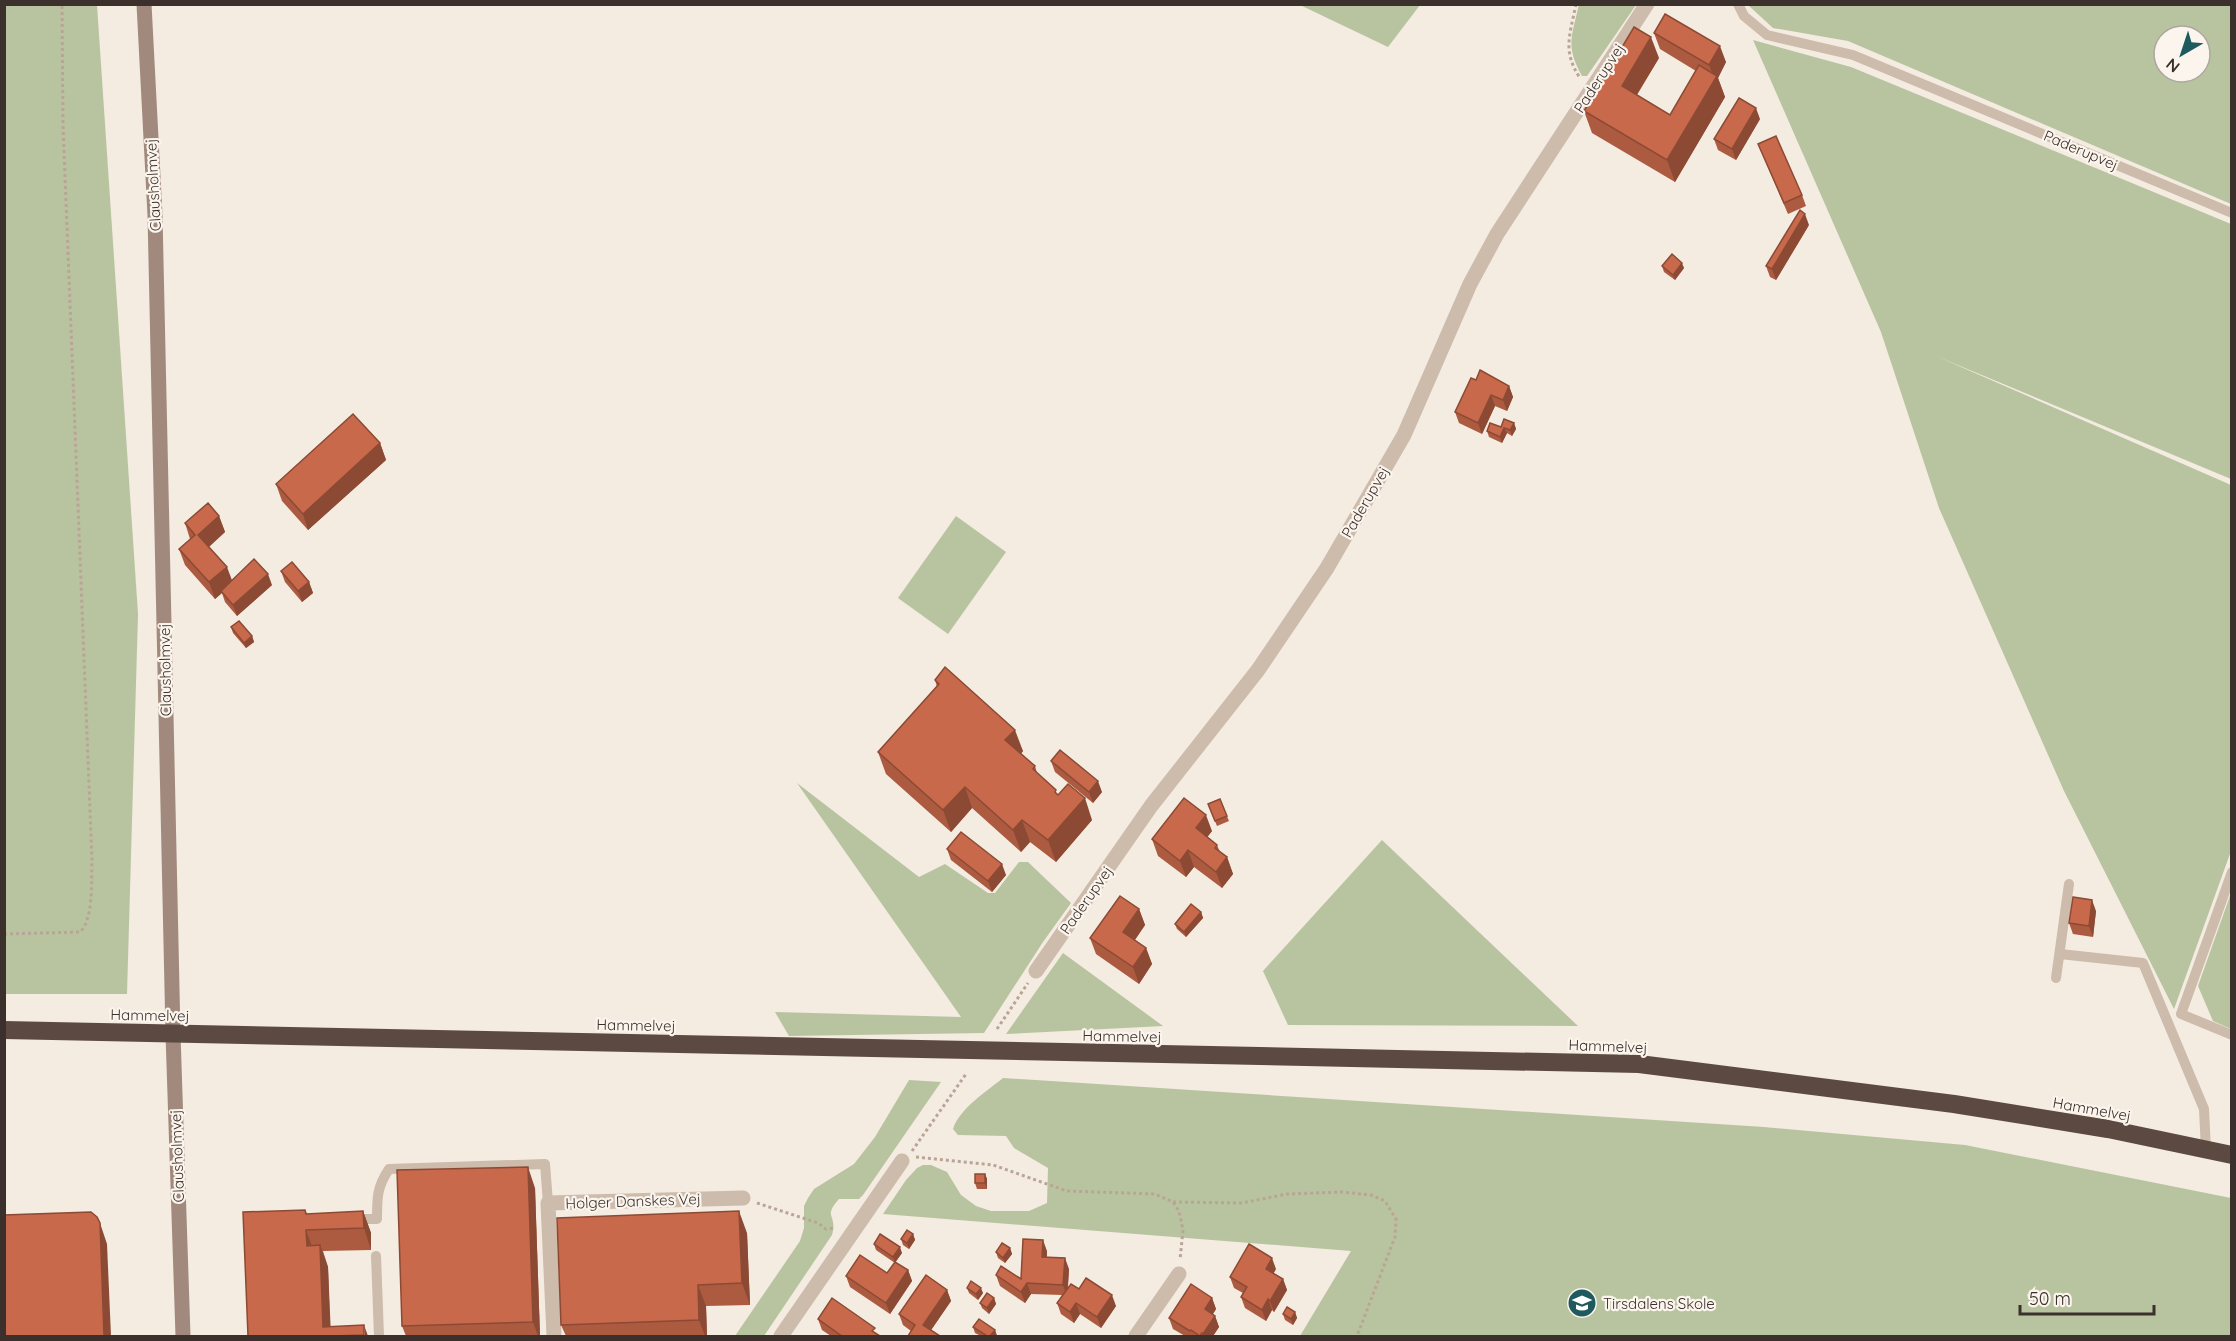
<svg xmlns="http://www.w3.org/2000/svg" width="2236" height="1341" viewBox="0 0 2236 1341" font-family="Quicksand,sans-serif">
<rect width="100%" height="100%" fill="#f4ebe1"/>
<g fill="#b8c4a0" fill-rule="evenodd">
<path d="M5,4L97,5L138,614L127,994H5Z"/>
<path d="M1579,4L1636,5L1587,76H1582C1565,45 1572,37 1579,4Z"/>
<path d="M1300,5L1420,4V5L1388,47Z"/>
<path d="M1748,5H2231V204L1848,41L1773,28ZM2164,36H2200V72H2164Z"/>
<path d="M1753,40L1851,67L2231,224V479L1936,356L2231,485V851L2174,1009L2064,791L1939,508L1881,332Z"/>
<path d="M956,516L1006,552L948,634L898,598Z"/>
<path d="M797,783L919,877L945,864L988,893H995L1019,862H1028L1071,903L1043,942L984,1033L789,1036L775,1012L961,1017Z"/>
<path d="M1382,840L1578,1026L1288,1025L1263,971Z"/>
<path d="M2231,893V1029L2213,1021L2198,986Z"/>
<path d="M1063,953L1163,1026L1006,1034Z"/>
<path d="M1003,1078L1764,1127L1965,1145L2231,1198V1336H1300L1351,1251L883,1214L906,1180L917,1168L923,1165H931L947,1172L961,1195L976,1206L991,1211H1029L1047,1203L1048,1168L1014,1148L1006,1136L958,1135L953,1129C960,1108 986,1092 1003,1078Z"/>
<path d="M909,1080L941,1082L863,1195L859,1199H839C822,1218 838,1214 832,1235L764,1336H735L800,1241L804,1228V1206L808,1198L814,1189L854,1164L875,1137Z"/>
</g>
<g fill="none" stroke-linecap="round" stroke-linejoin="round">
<g stroke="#b9a596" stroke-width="3" stroke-dasharray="3 3" stroke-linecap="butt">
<path d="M1576,4C1570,35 1562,51 1580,78"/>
<path d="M4,934L80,932C94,919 91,880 92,861L63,125L62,4"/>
<path d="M997,1029L1028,983"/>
<path d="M912,1151L966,1074"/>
<path d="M916,1157L993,1165L1067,1191L1155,1194L1173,1202L1179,1211L1183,1230L1180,1260"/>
<path d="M1173,1202L1242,1203L1287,1194L1342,1192L1371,1195L1385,1201L1396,1219L1395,1237L1357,1336"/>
<path d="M757,1203L818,1223L826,1229L835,1228"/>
</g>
<g stroke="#cdbbac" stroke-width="10">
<path d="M1738,4L1744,16L1767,35L1853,55L2232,213"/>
<path d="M2232,872L2181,1014L2232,1035"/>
<path d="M2060,954L2143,963L2204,1109L2206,1150"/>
<path d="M2056,978L2069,884"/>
<path d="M353,1219H377C377,1197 377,1187 389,1169L545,1164L548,1203"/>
<path d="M376,1256L379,1336"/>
</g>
<g stroke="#cdbbac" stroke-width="15">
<path d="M1036,971L1151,806L1258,670L1327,568L1404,435L1470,284L1497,234L1647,4"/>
<path d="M554,1336L548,1203L743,1198"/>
<path d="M781,1336L902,1161"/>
<path d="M1136,1336L1179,1274"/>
</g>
<path stroke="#a18a7d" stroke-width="15" d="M144,4L155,215L173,1034L183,1336"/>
<path stroke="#5c4a42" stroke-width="18" d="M4,1030L1639,1064L1954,1104L2108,1129L2232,1155"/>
</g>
<g fill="#ac5a40">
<path d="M1654,33L1726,62L1718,78L1725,97L1675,182L1592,133L1584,111L1659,58L1637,95L1670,115L1696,71L1660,49Z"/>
<path d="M1760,119L1736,160L1718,150L1714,139Z"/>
<path d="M1758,144L1802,195L1806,206L1788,214Z"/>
<path d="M1809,225L1776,280L1770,277L1766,266Z"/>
<path d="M1662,266L1684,268L1675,280L1664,272Z"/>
<path d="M1509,386L1513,397L1507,411L1495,406L1482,434L1459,423L1455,412Z"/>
<path d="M1514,423L1516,429L1512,436L1507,433L1502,443L1489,437L1487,431Z"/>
<path d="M380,443L386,460L308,530L282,501L276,484Z"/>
<path d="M219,516L225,532L209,547L232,581L272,585L237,616L225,602L222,593L215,599L185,565L179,549L190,539L185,523Z"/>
<path d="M281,571L309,582L313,593L302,602L285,582Z"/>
<path d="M231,627L252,636L254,642L246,648L233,633Z"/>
<path d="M935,680L1023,751L1021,754L1035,766L1037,773L1058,795L1092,820L1056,862L1030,842L1021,852L972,808L951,832L886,774L878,752L937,687Z"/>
<path d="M1051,761L1102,792L1093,803L1055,772Z"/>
<path d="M1220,799L1229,821L1217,826L1208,804Z"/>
<path d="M1212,831L1207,837L1217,845L1220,852L1227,857L1233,874L1222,888L1194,867L1186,877L1158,856L1152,839Z"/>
<path d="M947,849L1006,875L992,892L951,860Z"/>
<path d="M1139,909L1145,925L1135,940L1146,948L1152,964L1139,984L1096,954L1090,938Z"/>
<path d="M2096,911L2093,937L2073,934L2069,923Z"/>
<path d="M1201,912L1203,918L1186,937L1177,929L1175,924Z"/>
<path d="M985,1174L987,1179V1189H977L975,1183Z"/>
<path d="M535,1188L540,1336H406L402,1326Z"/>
<path d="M305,1210L307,1214L363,1211L371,1233V1250L323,1251L328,1267L330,1326L368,1336H248Z"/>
<path d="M747,1233L750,1305L706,1306L707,1336H566L561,1325Z"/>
<path d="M913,1234L915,1240L909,1249L903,1245L901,1239Z"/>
<path d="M874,1244L902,1253L895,1262L908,1270L912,1281L890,1314L850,1287L846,1276L887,1273L895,1263L876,1250Z"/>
<path d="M1010,1248L1012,1254L1005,1263L998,1258L996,1252Z"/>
<path d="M1047,1251V1257L1069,1269L1068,1288L1079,1289L1116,1306L1101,1328L1080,1314L1074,1323L1061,1314L1057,1303L1062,1295L1031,1294L1025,1303L1000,1286L996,1275L1021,1279Z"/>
<path d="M1276,1269L1273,1273L1283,1279L1287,1290L1274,1312L1272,1310L1266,1321L1245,1308L1241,1297L1243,1293L1234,1288L1230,1277Z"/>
<path d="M967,1288L983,1293L978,1300L969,1293Z"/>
<path d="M947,1290L951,1301L931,1330L911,1331L903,1325L899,1314Z"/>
<path d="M994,1298L996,1304L989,1314L982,1308L980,1303Z"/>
<path d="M1212,1298L1216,1309L1213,1314L1215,1316L1219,1327L1213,1336H1185L1173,1329L1169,1318Z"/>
<path d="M1295,1312L1297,1318L1293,1325L1285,1320L1283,1314Z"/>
<path d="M818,1319L877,1334L880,1336H831L822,1330Z"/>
<path d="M973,1327L995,1330L997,1336H981L975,1333Z"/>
</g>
<g fill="#8c4a34">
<path d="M1651,37L1659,58L1629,107L1622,86Z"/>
<path d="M1720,46L1726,62L1718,78L1725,97L1675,182L1667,160L1715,80L1709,65Z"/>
<path d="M1756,108L1760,119L1736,160L1732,149Z"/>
<path d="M1805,214L1809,225L1776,280L1772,269Z"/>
<path d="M1682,263L1684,268L1675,280L1673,275Z"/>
<path d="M1509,386L1513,397L1507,411L1503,400Z"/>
<path d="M1491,395L1495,406L1482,434L1478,423Z"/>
<path d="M1514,423L1516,429L1512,436L1510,430Z"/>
<path d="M1504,428L1507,433L1502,443L1500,437Z"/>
<path d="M380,443L386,460L308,530L303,514Z"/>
<path d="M219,516L225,532L204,551L198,535Z"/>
<path d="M227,567L233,583L215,599L209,582Z"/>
<path d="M268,574L272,585L237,616L233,605Z"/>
<path d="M309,582L313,593L302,602L298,591Z"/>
<path d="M252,636L254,642L246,648L244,643Z"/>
<path d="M1015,730L1023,751L1013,762L1005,740Z"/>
<path d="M1098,781L1102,792L1093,803L1089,792Z"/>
<path d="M965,787L972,808L951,832L943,810Z"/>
<path d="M1085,798L1092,820L1056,862L1048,840Z"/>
<path d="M1206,815L1212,831L1202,844L1196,828Z"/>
<path d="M1022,820L1030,842L1021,852L1013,830Z"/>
<path d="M1188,850L1194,867L1186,877L1180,861Z"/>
<path d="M1227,857L1233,874L1222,888L1216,872Z"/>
<path d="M1002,864L1006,875L992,892L988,881Z"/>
<path d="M2092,900L2096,911L2093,937L2089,926Z"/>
<path d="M1139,909L1145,925L1129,948L1123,932Z"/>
<path d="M1201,912L1203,918L1186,937L1184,932Z"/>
<path d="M1146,948L1152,964L1139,984L1133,967Z"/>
<path d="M528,1167L535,1188L540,1336H538L533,1322Z"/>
<path d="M985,1174L987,1179V1189L985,1183Z"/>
<path d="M363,1211L371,1233V1250L364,1228Z"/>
<path d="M739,1211L747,1233L750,1305L742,1283Z"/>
<path d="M100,1223L107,1244L111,1336H104Z"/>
<path d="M306,1230L314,1252L307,1246Z"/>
<path d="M913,1234L915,1240L909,1249L907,1243Z"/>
<path d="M1043,1240L1047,1251L1046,1268L1042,1257Z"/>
<path d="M320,1245L328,1267L331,1336L323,1327Z"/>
<path d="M900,1247L902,1253L895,1263L893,1257Z"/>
<path d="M1010,1248L1012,1254L1005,1263L1003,1258Z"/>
<path d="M1065,1258L1069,1269L1067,1296L1063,1285Z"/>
<path d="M1272,1258L1276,1269L1270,1280L1266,1269Z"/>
<path d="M908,1270L912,1281L890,1314L886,1303Z"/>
<path d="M1283,1279L1287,1290L1274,1312L1270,1301Z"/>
<path d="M1027,1283L1031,1294L1025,1303L1021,1292Z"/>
<path d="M698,1285L706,1306L707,1336H705L699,1320Z"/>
<path d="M981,1288L983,1293L978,1300L976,1294Z"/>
<path d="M947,1290L951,1301L927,1336L923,1325Z"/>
<path d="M1112,1295L1116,1306L1101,1328L1097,1317Z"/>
<path d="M994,1298L996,1304L989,1314L987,1308Z"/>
<path d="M1212,1298L1216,1309L1209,1320L1205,1309Z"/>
<path d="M1268,1299L1272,1310L1266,1321L1262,1310Z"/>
<path d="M1076,1303L1080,1314L1074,1323L1070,1312Z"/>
<path d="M1295,1312L1297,1318L1293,1325L1291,1319Z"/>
<path d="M1215,1316L1219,1327L1213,1336H1204L1203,1334Z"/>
<path d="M364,1325L368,1336H365Z"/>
<path d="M995,1330L997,1336H990Z"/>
</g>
<g fill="#c8694b" stroke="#8c4a34" stroke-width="1.5">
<path d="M1665,14L1720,46L1709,65L1654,33Z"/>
<path d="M1634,27L1651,37L1622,86L1670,115L1699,65L1717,76L1667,160L1584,111Z"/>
<path d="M1739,98L1756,108L1732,149L1714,139Z"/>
<path d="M1776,136L1802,195L1784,203L1758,144Z"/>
<path d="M1800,210L1805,214L1772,269L1766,266Z"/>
<path d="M1672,254L1682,263L1673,275L1662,266Z"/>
<path d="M1480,370L1509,386L1503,400L1491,395L1478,423L1455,412L1471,378L1476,380Z"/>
<path d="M353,414L380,443L303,514L276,484Z"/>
<path d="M1504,419L1514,423L1510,430L1504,428L1500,437L1487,431L1490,423L1501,427Z"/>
<path d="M208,503L219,516L198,535L227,567L209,582L179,549L195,535L185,523Z"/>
<path d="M254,559L268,574L233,605L221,591Z"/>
<path d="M292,562L309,582L298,591L281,571Z"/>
<path d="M239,621L252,636L244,643L231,627Z"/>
<path d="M945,667L1015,730L1005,740L1035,766L1033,769L1056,790L1055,792L1058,795L1068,784L1085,798L1048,840L1022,820L1013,830L965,787L943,810L878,752L939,684L935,680Z"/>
<path d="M1060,750L1098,781L1089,792L1051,761Z"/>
<path d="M1184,798L1206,815L1196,828L1217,845L1215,848L1227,857L1216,872L1188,850L1180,861L1152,839Z"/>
<path d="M1220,799L1227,816L1215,821L1208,804Z"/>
<path d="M961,832L1002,864L988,881L947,849Z"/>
<path d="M1120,896L1139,909L1123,932L1146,948L1133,967L1090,938Z"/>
<path d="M2073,897L2092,900L2089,926L2069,923Z"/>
<path d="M1191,904L1201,912L1184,932L1175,924Z"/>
<path d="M528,1167L533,1322L402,1326L397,1170Z"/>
<rect x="975" y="1174" width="10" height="9"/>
<path d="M305,1210L306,1214L363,1211L364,1228L306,1230L307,1246L320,1245L323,1327L364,1325V1335L332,1336H248L243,1212Z"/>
<path d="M739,1211L742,1283L698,1285L699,1320L561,1325L557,1218Z"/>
<path d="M91,1212L97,1217L100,1223L104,1336H4V1215Z"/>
<path d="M907,1230L913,1234L907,1243L901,1239Z"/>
<path d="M880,1234L900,1247L893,1257L874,1244Z"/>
<path d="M1023,1239L1043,1240L1042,1257L1065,1258L1063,1285L1027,1283L1021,1292L996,1275L1001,1266L1021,1279Z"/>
<path d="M1002,1243L1010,1248L1003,1258L996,1252Z"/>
<path d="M1249,1244L1272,1258L1266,1269L1283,1279L1270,1301L1268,1299L1262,1310L1241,1297L1247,1287L1230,1277Z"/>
<path d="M860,1255L887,1273L895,1262L908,1270L886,1303L846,1276Z"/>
<path d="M926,1275L947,1290L923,1325L940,1336H908L915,1325L899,1314Z"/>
<path d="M1086,1278L1112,1295L1097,1317L1076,1303L1070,1312L1057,1303L1071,1284L1079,1289Z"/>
<path d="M971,1281L981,1288L976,1294L967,1288Z"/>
<path d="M1191,1284L1212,1298L1205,1309L1215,1316L1203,1334L1202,1333L1200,1336L1191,1330L1190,1331L1169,1318Z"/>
<path d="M987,1293L994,1298L987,1308L980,1303Z"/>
<path d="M832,1298L875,1328L872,1331L880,1336H842L818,1319Z"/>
<path d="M1287,1307L1295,1312L1291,1319L1283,1314Z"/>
<path d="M979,1319L995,1330L990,1336H987L973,1327Z"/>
</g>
<defs>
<g id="school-disc" transform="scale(1.5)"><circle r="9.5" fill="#1f5a5e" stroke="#fbf5ee"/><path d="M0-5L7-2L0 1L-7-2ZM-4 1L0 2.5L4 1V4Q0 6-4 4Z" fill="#fff"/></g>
</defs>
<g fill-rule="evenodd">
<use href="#school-disc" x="1582" y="1303"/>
</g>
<g text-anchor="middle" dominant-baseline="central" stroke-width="4.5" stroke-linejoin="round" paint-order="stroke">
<g font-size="15" fill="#3b302b" stroke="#fbf5ee">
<text transform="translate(1599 78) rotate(-57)">Paderupvej</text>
<text transform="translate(2081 150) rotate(23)">Paderupvej</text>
<text transform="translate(153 185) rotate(-93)">Clausholmvej</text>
<text transform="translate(1365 502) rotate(-60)">Paderupvej</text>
<text transform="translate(165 670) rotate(-91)">Clausholmvej</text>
<text transform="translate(1086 900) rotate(-55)">Paderupvej</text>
<text transform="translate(150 1015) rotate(1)">Hammelvej</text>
<text transform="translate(636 1025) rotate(1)">Hammelvej</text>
<text transform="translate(1122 1036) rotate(1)">Hammelvej</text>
<text transform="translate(1608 1046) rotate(2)">Hammelvej</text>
<text transform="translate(2092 1109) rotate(10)">Hammelvej</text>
<text transform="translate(177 1156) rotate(-92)">Clausholmvej</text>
<text transform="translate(633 1201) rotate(-2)">Holger Danskes Vej</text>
</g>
<g font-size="15" fill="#3b302b" stroke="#fbf5ee" text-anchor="start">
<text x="1603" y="1303">Tirsdalens Skole</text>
</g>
</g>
<rect width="2236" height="1341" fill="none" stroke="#3b302b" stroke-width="12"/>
<g transform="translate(2182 54) rotate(219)"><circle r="28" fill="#fbf5ee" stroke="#aea6a0" stroke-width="1.5"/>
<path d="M0-4.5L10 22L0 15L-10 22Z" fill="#1f5a5e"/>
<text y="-9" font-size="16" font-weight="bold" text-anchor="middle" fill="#3b302b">N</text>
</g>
<path d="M2020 1305v9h134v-9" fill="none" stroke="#3b302b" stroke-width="3"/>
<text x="2029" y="1305" font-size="18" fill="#3b302b" stroke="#fbf5ee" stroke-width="4.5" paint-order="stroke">50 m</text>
</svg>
